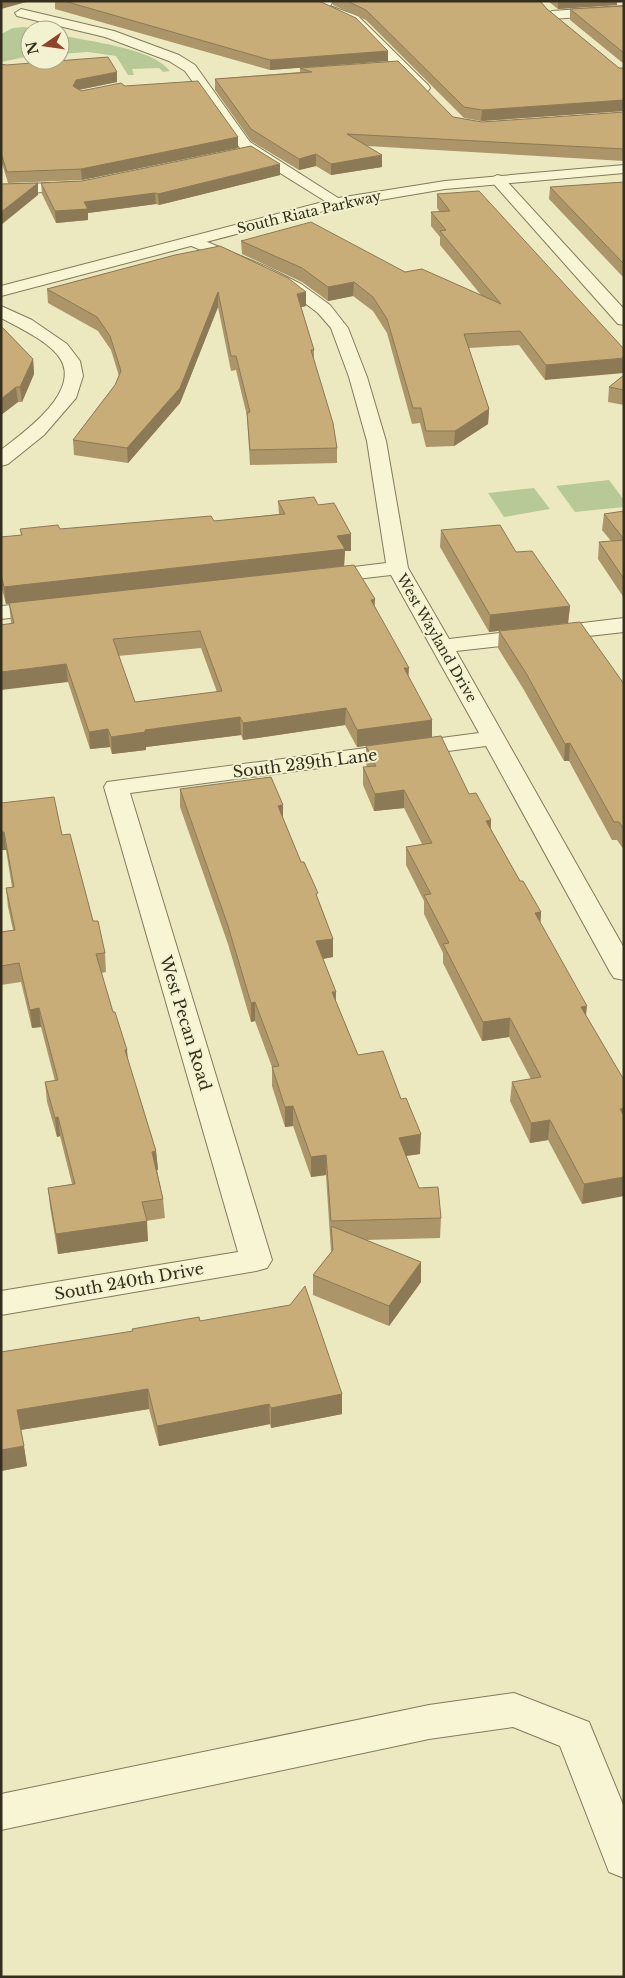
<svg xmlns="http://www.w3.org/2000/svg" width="625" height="1978" viewBox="0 0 625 1978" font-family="'Libre Baskerville',serif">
<rect width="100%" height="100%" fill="#ece9c1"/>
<g fill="#b7c996">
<path d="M24,27L40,30H30V56L1,62V34L13,28Z"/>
<path d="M60,35C89,42 151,47 170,71L163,72L159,68L132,69L134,75H128L116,56L88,52L60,54Z"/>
<path d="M609,480L624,500V507L575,512L556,486Z"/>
<path d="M534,488L550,509L504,517L488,493Z"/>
</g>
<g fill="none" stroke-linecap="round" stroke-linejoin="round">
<g stroke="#847a5a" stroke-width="2">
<g id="minor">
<path d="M319,1H333L330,6L358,16L428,85L430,88L428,91H418L350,22L321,11L317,4Z"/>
<path d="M624,6V14L552,19L546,15L552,11Z"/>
<path d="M21,9L114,31L179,55L195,65L250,142L346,203L338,208L333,206L240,148L185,71L169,61L105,37L17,16L15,13Z"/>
<path d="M497,175L502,176L624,309V325L618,324L492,182L490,179Z"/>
<path d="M80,182L87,186L85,189L1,195V185Z"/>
<path d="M193,236L267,267L301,284L330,305L348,328L367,377L386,441L408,568L449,639L624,618V632L456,651L624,948V980L614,978L610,972L486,746L130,793L272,1260L267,1268L256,1271L1,1315V1291L238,1252L104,787L107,782L479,733L391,575L322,583L315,581L311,577L315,573L322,571L386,563L367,441L349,377L331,328L318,313L289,291L256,274L187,244L185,241L187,238Z"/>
<path d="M1,306L32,320L67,344L80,361L83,376L76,398L44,435L8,464L1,466V450C23,433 80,393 61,360C52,343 18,327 1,318Z"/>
<path d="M46,602L54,603L57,608L54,613L1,619V606Z"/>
<path d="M514,1693L589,1722L624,1807V1878L609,1872L560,1746L513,1727L429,1739L1,1830V1794L429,1705Z"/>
</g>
</g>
<g stroke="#847a5a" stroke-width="2">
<path id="tertiary" d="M624,165V173L445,189L339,207L1,296V286L338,198L445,181Z"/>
</g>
<use href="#minor" fill="#f7f5d4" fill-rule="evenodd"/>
<use href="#tertiary" fill="#f7f5d4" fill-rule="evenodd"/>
</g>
<g fill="#ac9568" fill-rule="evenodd">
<path d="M55,1H319L388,51V61L270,70L55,9Z"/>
<path d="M333,1H540L547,9L619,68H624V111L481,121L464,118L366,20L333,5Z"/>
<path d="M548,1H617V5L558,9Z"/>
<path d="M624,6V64L570,20V9Z"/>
<path d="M1,64L117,82L79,90L81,91L125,86L238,137V148L82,180L8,183L1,160Z"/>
<path d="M300,68L453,117L482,122L624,112V161L367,146L382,167L331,175L316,166L299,170L251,141L215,90V79L300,72Z"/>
<path d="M280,175L159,205L156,204L88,213V220L56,223L42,194L41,183Z"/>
<path d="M624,182V278L549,199L550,187Z"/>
<path d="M437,194L624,349L545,380L519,345L469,348L489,409L488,424L454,446L426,447L420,423L412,424L387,333L373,311L353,296L328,301L302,282L242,254L241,241L405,272L481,295L440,245V237L431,226V212H440L437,208Z"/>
<path d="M175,255L306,306L301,307L314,350V361L337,448V463L250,465L247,416L236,370L231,371L218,307L180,403L128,463L74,455L73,440L115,385L119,376L111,350L98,331L48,303L47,289Z"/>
<path d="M1,326L33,359L34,374L22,402H18L1,415Z"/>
<path d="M624,375V405L608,402L609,387Z"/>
<path d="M278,501L318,505L351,534V551H345L344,566L375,607L408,676L432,720V737L357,747L345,725L243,740L241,735L146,747V750L112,754L110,747L90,749L68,682L11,623L9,603L6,604L1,586V537L21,535L20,529H60L214,521L279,514ZM201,648L217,692L135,702L118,656Z"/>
<path d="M624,511V598L598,559L599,542L611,541L602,530L604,514Z"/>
<path d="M441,530L516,552L570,606L568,623L489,632L440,547Z"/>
<path d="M499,631L624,684V850L617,840H612L569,761H564L524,690L498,648Z"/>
<path d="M366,746L469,794L491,820V829L520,881L541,912L540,923L586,1016L624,1080L582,1204L548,1140L530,1143L510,1101L512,1082L531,1079L509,1037L482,1041L443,963V953L424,914V901L406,865V847L422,844L404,808L374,811L363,785V767H367L366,764Z"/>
<path d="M180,789L283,805V818L301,862L318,899L333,939V957L323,959L336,992V1001L358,1055L420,1154L406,1156L419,1188L441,1218L440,1238L366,1240L421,1262V1282L389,1326L313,1295V1275L331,1252L326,1175L311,1177L293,1126L285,1127L272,1086V1067L255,1021L251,1022L228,944L180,807Z"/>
<path d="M1,803L62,835L105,953L106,972L101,973L128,1062L156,1151L158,1170H157L163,1199L165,1218L146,1221L148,1241L58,1254L50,1207L48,1188L72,1184L60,1136L57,1137L47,1102L45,1082L55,1081L41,1027L32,1028L21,982L1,985V932L13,930L8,907L6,888L12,887L6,850H1Z"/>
<path d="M200,1321L342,1394V1414L271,1428L270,1424L159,1446L149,1409L21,1430L27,1466L1,1471V1352Z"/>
</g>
<g fill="#8c7955">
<path d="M1,1H30L1,9Z"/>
<path d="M558,1H617V5L558,9Z"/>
<path d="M388,51V61L270,70V60Z"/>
<path d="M117,72V82L77,90L73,86L76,80Z"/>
<path d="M624,100V111L481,121L482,110Z"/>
<path d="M238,137V148L82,180L81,169Z"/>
<path d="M316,154V166L299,170V159Z"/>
<path d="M382,155V167L331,175V164Z"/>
<path d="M280,164V175L159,205L158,194Z"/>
<path d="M38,183V195L1,225V212Z"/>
<path d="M155,193L156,204L88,213V220L56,223L55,211L84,202Z"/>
<path d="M354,282L353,296L328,301V287Z"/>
<path d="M218,292V307L180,403L128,463L127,448Z"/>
<path d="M306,292V306L297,308V294Z"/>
<path d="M624,358V373L545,380L546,365Z"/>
<path d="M33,359L34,374L22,402L20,387Z"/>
<path d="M16,387L18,402L1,415V399Z"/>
<path d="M489,409L488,424L454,446L455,431Z"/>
<path d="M351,534V551H345L344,566L6,604L4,587Z"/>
<path d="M375,599L374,616L371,600Z"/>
<path d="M570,606L568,623L489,632L490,615Z"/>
<path d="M66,664L68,682L1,690V672Z"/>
<path d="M404,668H409L408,685Z"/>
<path d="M346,708L345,725L243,740V723Z"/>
<path d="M240,717L241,735L146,747V750L112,754L111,737L145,730Z"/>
<path d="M432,720V737L357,747V730Z"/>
<path d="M108,729L110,747L90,749L89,732Z"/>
<path d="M570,743L569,761H564L565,744Z"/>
<path d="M404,790V808L374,811L375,794Z"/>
<path d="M283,805V823L278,806Z"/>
<path d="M491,820L490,838L486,821Z"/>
<path d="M1,832H4L6,850H1Z"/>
<path d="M541,912L540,931L535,913Z"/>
<path d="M333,939V957L316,960V941Z"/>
<path d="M332,992H336L335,1011Z"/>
<path d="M255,1002V1021L251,1022V1003Z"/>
<path d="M587,1006L585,1025L581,1007Z"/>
<path d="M39,1008L41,1027L32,1028L30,1010Z"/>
<path d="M510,1018L509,1037L482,1041L483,1022Z"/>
<path d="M125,1050H127L129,1069Z"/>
<path d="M293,1106V1126L285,1127V1107Z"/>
<path d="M624,1108V1127L620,1109Z"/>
<path d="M58,1117L60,1136L57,1137L55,1118Z"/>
<path d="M550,1120L548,1140L530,1143L531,1123Z"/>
<path d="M421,1134L420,1154L398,1157L399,1138Z"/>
<path d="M156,1151L158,1170L154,1171L152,1152Z"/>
<path d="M326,1155V1175L311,1177V1157Z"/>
<path d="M624,1177V1196L582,1204L584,1184Z"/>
<path d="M147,1221L148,1241L58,1254L56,1234Z"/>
<path d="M421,1262V1282L389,1326V1306Z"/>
<path d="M148,1389L149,1409L20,1430L17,1410Z"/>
<path d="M342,1394V1414L271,1428V1408Z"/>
<path d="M269,1404L270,1424L159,1446L157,1426Z"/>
<path d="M24,1446L27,1466L1,1471V1450Z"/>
</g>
<g fill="#c8ad79" stroke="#8c7955" fill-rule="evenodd">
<path d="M64,1H319L356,18L388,51L270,60Z"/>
<path d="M347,1H540L547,9L619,68H624V100L482,110L464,107L366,10Z"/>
<path d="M624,6V53L570,9Z"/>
<path d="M108,57L117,72L76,80L73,86L81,91L121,83L125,86L198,81L238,137L81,169L7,172L1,153V64L6,65Z"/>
<path d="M398,61L453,117L482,122L624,112V149L347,134L382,155L331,164L316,154L299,159L251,129L215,79L312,72L300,68Z"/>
<path d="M251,146L280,164L158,194L155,193L84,202L88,209L55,211L41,183L82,181Z"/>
<path d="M624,182V264L550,187Z"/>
<path d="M38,183L1,212V184Z"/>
<path d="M479,191L624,349V358L546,365L520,331L464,334L489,409L455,431H426L421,408H413L387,319L373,297L354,282L328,287L302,268L241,241L311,222L405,272L422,269L501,304L440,231L446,230L431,212L450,211L437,194Z"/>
<path d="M220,246L288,278L306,292L297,294L314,350H311L333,423L337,448L250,450L247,413L250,412L236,356H231L218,292L180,388L127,448L73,440L115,385L121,371L110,336L97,317L47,289L175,255Z"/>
<path d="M1,326L33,359L20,387H16L1,399Z"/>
<path d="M624,375V390L609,387Z"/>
<path d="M314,497L318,505L334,503L351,534L337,536L345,549L4,587L1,574V537L22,535L20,529L58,525L60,529L211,516L214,521L285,514L278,501Z"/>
<path d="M624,511V539L604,514Z"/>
<path d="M500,525L516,552L532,551L570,606L490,615L441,530Z"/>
<path d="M624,540V579L599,542Z"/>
<path d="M354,565L375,599L371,600L409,668H404L432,720L357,730L346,708L243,723L240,717L145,730V732L111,737L108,729L89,732L66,664L1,672V625L14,623L9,603ZM200,631L222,691L135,702L113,639Z"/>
<path d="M580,622L624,684V829L619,822H614L570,743L565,744L526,673L499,631Z"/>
<path d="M441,736L469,794L476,793L491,820L486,821L520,881H523L541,912L535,913L587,1006L581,1007L624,1080V1108L620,1109L624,1116V1177L584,1184L550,1120L531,1123L512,1082L541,1077L510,1018L483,1022L443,944L449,943L424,895L431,894L406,847L432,843L404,790L375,794L363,767L376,766L366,746Z"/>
<path d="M271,777L283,805L278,806L301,862H304L318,893L316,894L333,939L316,941L336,992H332L358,1055L383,1051L401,1099L406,1098L421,1134L399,1138L419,1188L438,1187L441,1218L331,1221L326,1155L311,1157L293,1106L285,1107L272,1067L279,1066L255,1002L251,1003L228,926L180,789Z"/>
<path d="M54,797L62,835L70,834L93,921H98L105,953L96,954L113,1012H115L127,1050H125L156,1151L152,1152L163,1199L142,1202L147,1221L56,1234L48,1188L75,1184L58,1117L55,1118L45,1082L58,1080L39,1008L30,1010L19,963L1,966V932L15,930L6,888L14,887L4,832H1V803Z"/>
<path d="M331,1226L421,1262L389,1306L313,1275L333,1250Z"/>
<path d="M305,1286L342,1394L271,1408L269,1404L157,1426L148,1389L17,1410L24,1446L1,1450V1352L133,1331L132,1329L199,1317L200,1321L290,1305Z"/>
</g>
<g text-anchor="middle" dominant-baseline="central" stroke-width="4" stroke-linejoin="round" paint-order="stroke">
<g font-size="14" fill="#342e1d" stroke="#f3f2d0">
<text transform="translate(309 212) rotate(-13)">South Riata Parkway</text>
<text transform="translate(437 638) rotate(60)">West Wayland Drive</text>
</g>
<g font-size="16" fill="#342e1d" stroke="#f3f2d0">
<text transform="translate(305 763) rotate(-7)">South 239th Lane</text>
<text transform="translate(186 1023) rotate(73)">West Pecan Road</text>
<text transform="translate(129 1281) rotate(-10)">South 240th Drive</text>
</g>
</g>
<rect width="625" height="1978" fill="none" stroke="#342e1d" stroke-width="5"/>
<g transform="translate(45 45) rotate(257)"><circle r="24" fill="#f3f2d0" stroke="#a7a488"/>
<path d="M0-4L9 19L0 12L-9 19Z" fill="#90442c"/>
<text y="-8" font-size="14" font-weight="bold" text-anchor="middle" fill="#342e1d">N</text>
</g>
</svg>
